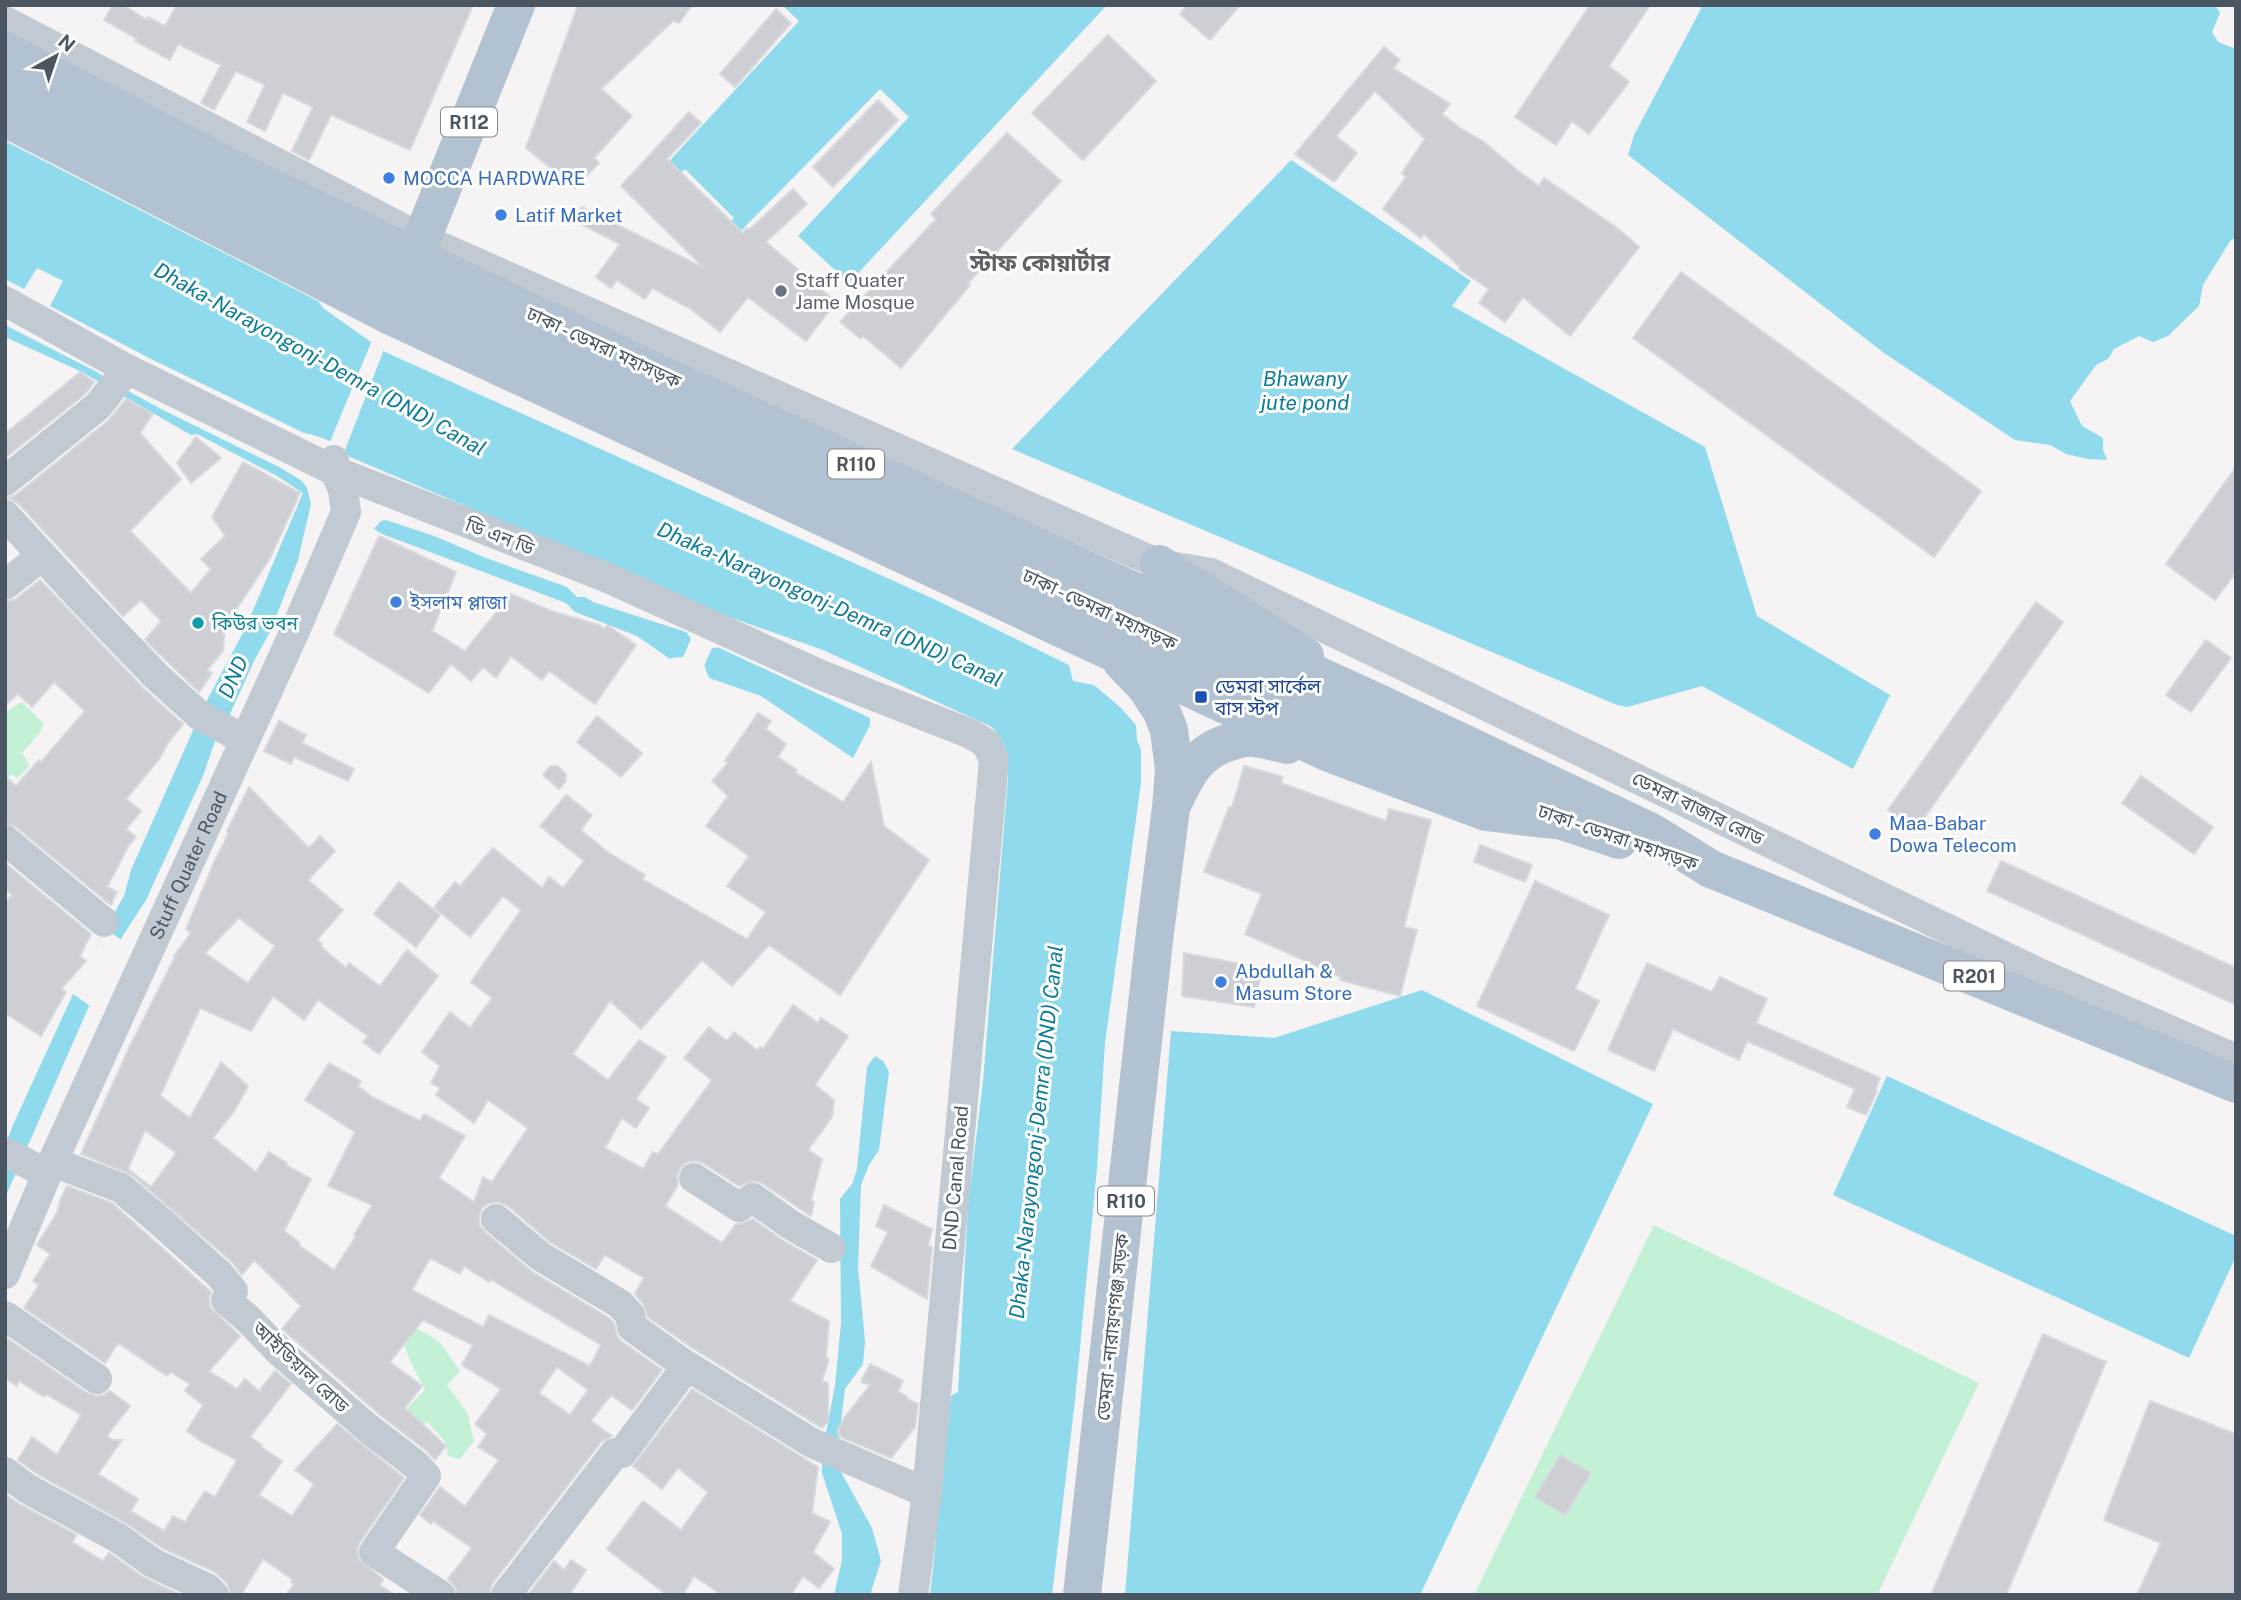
<svg xmlns="http://www.w3.org/2000/svg" width="2241" height="1600" viewBox="0 0 2241 1600" font-family="'Public Sans','Noto Sans Bengali',sans-serif">
<rect width="100%" height="100%" fill="#f5f3f3"/>
<g fill="#c3f1d5">
<path d="M22,702L44,724L39,734L22,753L30,766L17,778L13,775L5,779V712Z"/>
<path d="M1654,1225L1979,1383L1877,1595H1474Z"/>
<path d="M414,1327L439,1341L460,1371L447,1385L467,1412L474,1441L460,1459L448,1456L445,1441L427,1422L414,1430L404,1424L408,1408L425,1389L411,1363L399,1332Z"/>
</g>
<g fill="#90daee">
<path d="M782,5H1107L849,283L798,236L909,117L880,89L732,240L722,231L734,218L685,169L671,182L660,171L799,21Z"/>
<path d="M1703,5H2215L2220,13L2212,32L2218,42L2236,49V237L2230,241L2203,285L2199,306L2168,336L2153,342L2139,336L2114,349L2108,359L2096,365L2070,401L2082,426L2103,438V450L2107,460L2088,459L2066,454L2050,445L2015,440L1884,353L1628,155L1634,135Z"/>
<path d="M5,141L318,301L323,308L385,352L936,600L1069,665L1073,681L1094,685L1120,707L1136,725L1137,740L1141,750V783L1105,1043L1097,1168L1075,1400L1052,1595H930L951,1396L958,1392L968,1205L983,1081L1008,778C1007,755 1008,742 990,726L823,650L718,613L350,457C338,442 322,437 304,433L151,359L50,306L63,281L37,268L24,289L5,279Z"/>
<path d="M1291,160L1471,281L1452,306L1705,447L1757,616L1890,695L1853,769L1702,686L1627,707L1617,705L1012,449Z"/>
<path d="M5,325L95,371L126,390L163,410L281,468L302,481L307,488L311,504L298,560L271,630L255,659L230,714L215,741L203,776L146,900L122,937L89,1006L5,1198V1145L13,1125L73,994L110,920L124,896L131,870L203,708L245,629L303,493L277,476L197,434L191,435L80,371L5,337Z"/>
<path d="M386,520L434,536L486,558L567,587L577,597H585L593,602L683,631L870,718V725L853,758L761,696L709,678L704,665L683,658L670,659L637,636L575,612L566,603L382,534L374,529L381,521Z"/>
<path d="M1422,990L1653,1104L1420,1595H1125L1171,1031L1274,1038Z"/>
<path d="M875,1056L883,1061L889,1072L879,1150L869,1165L861,1185L858,1267L865,1341L863,1364L845,1389L836,1463L872,1528L881,1561L870,1595H834L842,1560V1534L822,1473V1455L835,1385L841,1323L840,1199L852,1184L857,1169L867,1067Z"/>
<path d="M1887,1076L2236,1236V1256L2189,1358L1833,1195Z"/>
</g>
<g fill="#f5f3f3">
<path d="M373,338L385,347L343,455L329,444Z"/>
<path d="M684,628L723,647L712,648L704,666L708,679L701,668L671,660V658L683,657L691,639Z"/>
<path d="M106,929L123,941L90,1006L72,993Z"/>
</g>
<g fill="#cdcfd5" stroke="#d7d9de" stroke-width="2" fill-rule="evenodd">
<path d="M113,5H123L147,20L148,17L165,26L177,5H473L410,150L331,115L309,160L292,151L313,107L283,93L265,131L247,122L265,85L236,71L214,110L201,103L221,65L178,44L170,60L135,41L137,39L104,20Z"/>
<path d="M578,5H692L679,23L673,21L601,89L632,116L594,158L599,163L575,188L526,148Z"/>
<path d="M1187,5H1240L1210,40L1180,14Z"/>
<path d="M1590,5H1650L1609,66L1629,82L1589,134L1572,121L1556,145L1515,117Z"/>
<path d="M776,9L791,23L735,87L720,74Z"/>
<path d="M1108,35L1156,81L1083,160L1032,113Z"/>
<path d="M1384,47L1400,60L1393,68L1450,104L1442,114L1460,128L1484,142L1517,170L1539,186L1544,178L1620,230L1639,247L1570,336L1523,297L1505,322L1479,303L1489,289L1459,269L1460,267L1424,234L1421,238L1383,209L1406,177L1402,173L1425,139L1375,91L1336,136L1357,153L1334,182L1295,154Z"/>
<path d="M878,100L898,120L833,187L813,167Z"/>
<path d="M689,112L701,123L667,159L743,233L747,228L749,230L793,189L807,204L766,242L836,302L806,341L748,297L720,332L691,309L652,288L645,299L617,280L611,288L596,277L620,244L575,221L582,207L704,268L621,186Z"/>
<path d="M1007,133L1061,181L968,283L970,285L901,368L863,336L861,339L840,322L936,219L931,214Z"/>
<path d="M1681,272L1981,491L1934,557L1633,338Z"/>
<path d="M80,372L94,382L85,394L5,458V434Z"/>
<path d="M126,399L153,414L140,433L181,479L130,531L191,593L211,569L201,559L225,536L212,517L243,462L300,493L270,558L234,613L236,615L225,627L223,651L207,670L212,673L199,692L145,640L161,621L141,600L123,616L18,503L8,498L16,495L109,420Z"/>
<path d="M196,437L221,458L191,483L177,463Z"/>
<path d="M2236,467V572L2215,600L2166,564Z"/>
<path d="M379,536L456,572L432,631L465,651L511,594L551,611L599,625L604,629L607,625L636,645L595,704L549,671L542,680L511,656L496,678L483,667L471,681L451,664L429,693L334,634Z"/>
<path d="M40,580L144,689L183,724L168,743L160,758L126,799L141,811L126,829L136,837L129,845L107,887L117,892L111,905L16,827L5,823V776L16,786L39,760L41,762L85,711L54,682L32,707L18,694L5,705V602L16,599Z"/>
<path d="M2036,602L2063,622L1916,829L1888,810Z"/>
<path d="M2206,640L2231,658L2191,712L2166,695Z"/>
<path d="M758,713L771,721L766,729L786,744L778,757L797,770L795,772L843,802L871,762L884,826L929,860L840,995L769,945L732,986L702,960L641,1029L610,1001L573,1054L608,1080L639,1040L666,1057L636,1099L649,1108L636,1128L622,1118L605,1148L643,1169L653,1152L658,1154L712,1080L684,1058L709,1027L727,1041L734,1032L758,1051L760,1047L763,1049L793,1005L818,1023L821,1018L848,1036L815,1085L834,1100L832,1117L808,1150L822,1159L811,1200L814,1202L811,1216L762,1183L753,1181L739,1186L703,1163L696,1161L687,1162L680,1168L677,1176L678,1185L665,1206L722,1243L736,1224H740L753,1219L782,1240L817,1260L790,1301L829,1321L826,1358L829,1359L822,1381L828,1383V1421L822,1428L820,1427L691,1347L648,1317L643,1304L635,1294L644,1278L605,1255L596,1269L550,1242L507,1205L498,1202L489,1203L482,1208L479,1217L480,1226L485,1232L531,1271L609,1318L614,1323L617,1336L621,1341L662,1370L632,1410L611,1395L591,1421L612,1436L601,1442L492,1584L489,1595H457L455,1587L448,1579L472,1548L433,1521L431,1524L420,1515L440,1487L465,1506L499,1460L478,1447L487,1434L475,1424L501,1389L462,1365L473,1345L423,1320L390,1362L422,1386L405,1408L446,1446L435,1460L427,1451L380,1415L282,1329L301,1306L254,1260L242,1275L232,1262L132,1175L81,1154L130,1046L175,957L174,956L191,933L186,929L216,858L224,843L228,833L227,831L249,787L309,848L320,836L335,851L308,880L343,910L317,940L322,944L320,946L346,968L349,963L380,986L407,950L438,976L379,1054L363,1042L368,1036L318,1000L304,1020L273,996L251,1031L200,1008L160,1096L190,1118L221,1062L248,1086L235,1110L213,1138L256,1172L269,1152L287,1163L286,1165L311,1179L284,1231L299,1242L300,1246L334,1270L356,1236L354,1235L372,1205L328,1186L355,1132L305,1100L329,1063L361,1081L358,1086L372,1097L420,1121L424,1114L465,1136L439,1178L474,1202L483,1177L492,1182L528,1128L488,1100L474,1123L436,1095L440,1088L431,1083L440,1066L422,1052L450,1012L470,1028L492,998L471,982L521,910L503,896L470,937L434,907L455,882L460,886L493,848L542,888L549,877L563,888L584,861L540,826L566,795L592,815L581,830L606,851L645,875L642,879L747,939L766,912L727,886L749,856L706,826L728,796L712,781L728,763L725,761ZM239,918L275,946L248,983L205,953ZM145,1130L176,1153L151,1187L128,1169ZM430,1258L460,1274L464,1266L489,1282L490,1279L601,1345L590,1366L489,1315L483,1327L412,1290ZM557,1367L588,1390L570,1415L539,1393Z"/>
<path d="M597,716L642,753L621,777L577,742Z"/>
<path d="M279,721L306,735L302,743L354,769L348,781L294,757L291,764L264,751Z"/>
<path d="M550,766H557L566,774V781L559,789L543,775Z"/>
<path d="M1244,766L1283,777L1281,783L1386,821L1389,809L1431,820L1404,927L1417,930L1400,996L1340,980L1341,977L1245,934L1262,894L1204,872L1229,807L1232,808Z"/>
<path d="M2141,776L2213,827L2194,854L2122,803Z"/>
<path d="M1480,845L1532,865L1525,882L1474,862Z"/>
<path d="M2001,861L2236,968V1005L1987,891Z"/>
<path d="M5,863L91,934L80,956L86,961L61,989L66,992L41,1036L5,1013V903L12,895L5,889Z"/>
<path d="M1535,881L1609,915L1575,989L1599,1001L1574,1051L1477,1006Z"/>
<path d="M399,882L440,915L416,947L374,914Z"/>
<path d="M1184,953L1262,968L1254,1007L1182,996Z"/>
<path d="M1647,963L1712,992L1720,977L1767,999L1756,1023L1880,1078L1875,1090L1877,1091L1866,1115L1847,1107L1855,1089L1747,1041L1739,1060L1673,1029L1654,1071L1608,1050Z"/>
<path d="M67,1186L112,1203L211,1292L209,1298L210,1307L240,1336L209,1371L237,1389L245,1379L259,1391L275,1371L291,1384L250,1437L262,1445L261,1447L282,1461L259,1495L292,1516L314,1484L295,1470L337,1424L404,1478L360,1542L357,1550L359,1560L383,1579L380,1585L395,1595H286L294,1584L291,1582L292,1579L263,1559L241,1595H231L227,1583L215,1572L162,1548L126,1523L37,1474L18,1460L32,1437L57,1455L81,1415L46,1394L44,1397L19,1381L17,1386L5,1378V1337L87,1393L96,1396L104,1395L110,1391L130,1406L107,1436L113,1440H122L98,1474L138,1499L131,1511L164,1531L173,1516L185,1522L205,1491L215,1497L237,1460L202,1442L187,1431L203,1405L185,1391L190,1384L171,1372L167,1376L118,1343L105,1363L24,1308L39,1285L33,1281L50,1254L37,1245L57,1213L61,1198Z"/>
<path d="M884,1205L932,1229L928,1246L932,1247L927,1299L871,1266L888,1232L876,1226Z"/>
<path d="M2043,1334L2106,1362L2006,1595H1931Z"/>
<path d="M870,1364L903,1381L898,1391L907,1397V1399L918,1404L915,1427L891,1458L843,1438L837,1432L844,1418L870,1385L861,1382Z"/>
<path d="M692,1389L818,1467L812,1513L830,1522L813,1552L834,1569L819,1588L803,1576L791,1595H722L694,1576L683,1595H667L607,1549L643,1501L681,1530L708,1492L678,1468L662,1489L633,1466Z"/>
<path d="M2150,1401L2236,1434V1595H2137L2161,1543L2104,1520Z"/>
<path d="M1560,1455L1591,1473L1565,1515L1535,1497Z"/>
<path d="M5,1494L19,1504L77,1535L72,1542L103,1561L109,1553L143,1577L180,1595H5Z"/>
<path d="M571,1560L586,1570L569,1595H528L554,1561L564,1570Z"/>
</g>
<g fill="none" stroke-linecap="round" stroke-linejoin="round">
<g stroke="#c1cad2" stroke-width="30">
<path d="M5,21L423,239L1159,564L1211,573L2039,973L2236,1059"/>
<path d="M5,301L127,369L335,471L608,578L821,675L971,734L987,744L994,761L927,1493L913,1595"/>
<path d="M5,481L98,406L127,369"/>
<path d="M5,515L81,598L157,677L199,715L245,740"/>
<path d="M5,585L42,556"/>
<path d="M5,840L104,922"/>
<path d="M5,1152L47,1174"/>
<path d="M53,1162L121,1188L162,1223L220,1275L233,1291L226,1300L247,1318L281,1353L369,1429L416,1465L426,1476L374,1552L440,1595"/>
<path d="M694,1178L739,1207L753,1198L791,1225L831,1248"/>
<path d="M496,1219L540,1256L620,1304L630,1315L632,1327L681,1362L812,1443L927,1493"/>
<path id="s1" d="M5,1274L47,1174L294,633L346,512L343,490L335,471L334,460"/>
<path d="M5,1316L97,1379"/>
<path d="M5,1472L28,1489L118,1538L153,1563L207,1588L214,1595"/>
<path d="M506,1595L615,1453H622L687,1366"/>
</g>
<g stroke="#b3c2d1" stroke-width="38">
<path d="M5,118L391,316L1329,753L1486,812L1553,820"/>
<path d="M403,286L516,5"/>
<path d="M1159,564L1305,656"/>
<path d="M1173,803C1186,776 1196,753 1227,743C1235,740 1245,737 1254,738C1265,739 1276,742 1287,745"/>
<path d="M1711,869L2236,1084"/>
<path d="M1082,1595L1154,941L1171,808L1174,769L1169,730L1161,710L1146,687L1122,662"/>
</g>
<g stroke="#b3c2d1" stroke-width="38">
<path d="M5,51L247,176L651,370L1383,705L1651,832L1711,869"/>
<path d="M5,84L237,204L640,397L1562,821L1619,840"/>
</g>
</g>
<g fill="#3f7fe0" stroke="#fff" stroke-width="2.5">
<circle cx="389" cy="178" r="7"/>
<circle cx="501" cy="215" r="7"/>
<circle cx="396" cy="602" r="7"/>
<circle cx="1875" cy="834" r="7"/>
<circle cx="1221" cy="982" r="7"/>
</g>
<circle fill="#6b7280" stroke="#fff" stroke-width="2.5" cx="781" cy="291" r="7"/>
<circle fill="#0f9aa8" stroke="#fff" stroke-width="2.5" cx="198" cy="623" r="7"/>
<rect fill="#1a4fb4" stroke="#fff" stroke-width="2.5" x="1194" y="690" width="14" height="14" rx="3.5"/>
<g text-anchor="middle" dominant-baseline="central" stroke-width="6" stroke-linejoin="round" paint-order="stroke">
<g fill="#fff" stroke="#808990" stroke-width="2">
<rect x="441" y="107.5" width="56" height="29" rx="5"/>
<rect x="828" y="449.5" width="56" height="29" rx="5"/>
<rect x="1944" y="961.5" width="60" height="29" rx="5"/>
<rect x="1098" y="1186.5" width="56" height="29" rx="5"/>
</g>
<g font-size="18" font-weight="bold" fill="#4a5661">
<text x="469" y="122">R112</text>
<text x="856" y="464">R110</text>
<text x="1974" y="976">R201</text>
<text x="1126" y="1201">R110</text>
</g>
<g font-size="19" fill="#366cbe" stroke="#fff" text-anchor="start">
<text x="403" y="178">MOCCA HARDWARE</text>
<text x="515" y="215">Latif Market</text>
<text x="410" y="602">ইসলাম প্লাজা</text>
<text x="1889" y="823">Maa-Babar<tspan x="1889" dy="22">Dowa Telecom</tspan></text>
<text x="1235" y="971">Abdullah &amp;<tspan x="1235" dy="22">Masum Store</tspan></text>
</g>
<g font-size="19" fill="#5b616d" stroke="#fff" text-anchor="start">
<text x="795" y="280">Staff Quater<tspan x="795" dy="22">Jame Mosque</tspan></text>
</g>
<g font-size="19" fill="#4a5661" stroke="#fff">
<text transform="translate(604 347) rotate(25)">ঢাকা - ডেমরা মহাসড়ক</text>
<text transform="translate(500 536) rotate(21)">ডি এন ডি</text>
<text transform="translate(1100 609) rotate(25)">ঢাকা - ডেমরা মহাসড়ক</text>
<text transform="translate(1698 808) rotate(26)">ডেমরা বাজার রোড</text>
<text transform="translate(1618 837) rotate(19)">ঢাকা - ডেমরা মহাসড়ক</text>
<text stroke="none"><textPath href="#s1" startOffset="448">Stuff Quater Road</textPath></text>
<text transform="translate(955 1178) rotate(-85)">DND Canal Road</text>
<text transform="translate(1112 1327) rotate(-84)">ডেমরা - নারায়ণগঞ্জ সড়ক</text>
<text transform="translate(301 1367) rotate(43)">আইডিয়াল রোড</text>
</g>
<g font-size="19" fill="#0d838f" stroke="#fff" text-anchor="start">
<text x="212" y="623">কিউর ভবন</text>
</g>
<g font-size="19" fill="#164399" stroke="#fff" text-anchor="start">
<text x="1215" y="686">ডেমরা সার্কেল<tspan x="1215" dy="22">বাস স্টপ</tspan></text>
</g>
<g font-size="21" font-style="italic" fill="#0c7c9b" stroke="#fff">
<text transform="translate(320 359) rotate(29)">Dhaka-Narayongonj-Demra (DND) Canal</text>
<text x="1305" y="378">Bhawany<tspan x="1305" dy="24">jute pond</tspan></text>
<text transform="translate(830 604) rotate(24)">Dhaka-Narayongonj-Demra (DND) Canal</text>
<text transform="translate(233 677) rotate(-66)">DND</text>
<text transform="translate(1036 1132) rotate(-84)">Dhaka-Narayongonj-Demra (DND) Canal</text>
</g>
<g font-size="23" font-weight="bold" fill="#5f6368" stroke="#fff">
<text x="1040" y="262">স্টাফ কোয়ার্টার</text>
</g>
</g>
<rect width="2241" height="1600" fill="none" stroke="#4a5661" stroke-width="14"/>
<g transform="translate(56 56) rotate(40)" stroke="#ffffff" stroke-width="5" paint-order="stroke">
<path d="M0-5L12 26L0 18L-12 26Z" fill="#4a5661"/>
<text y="-10" font-size="19" font-weight="bold" text-anchor="middle" fill="#4a5661">N</text>
</g>
</svg>
